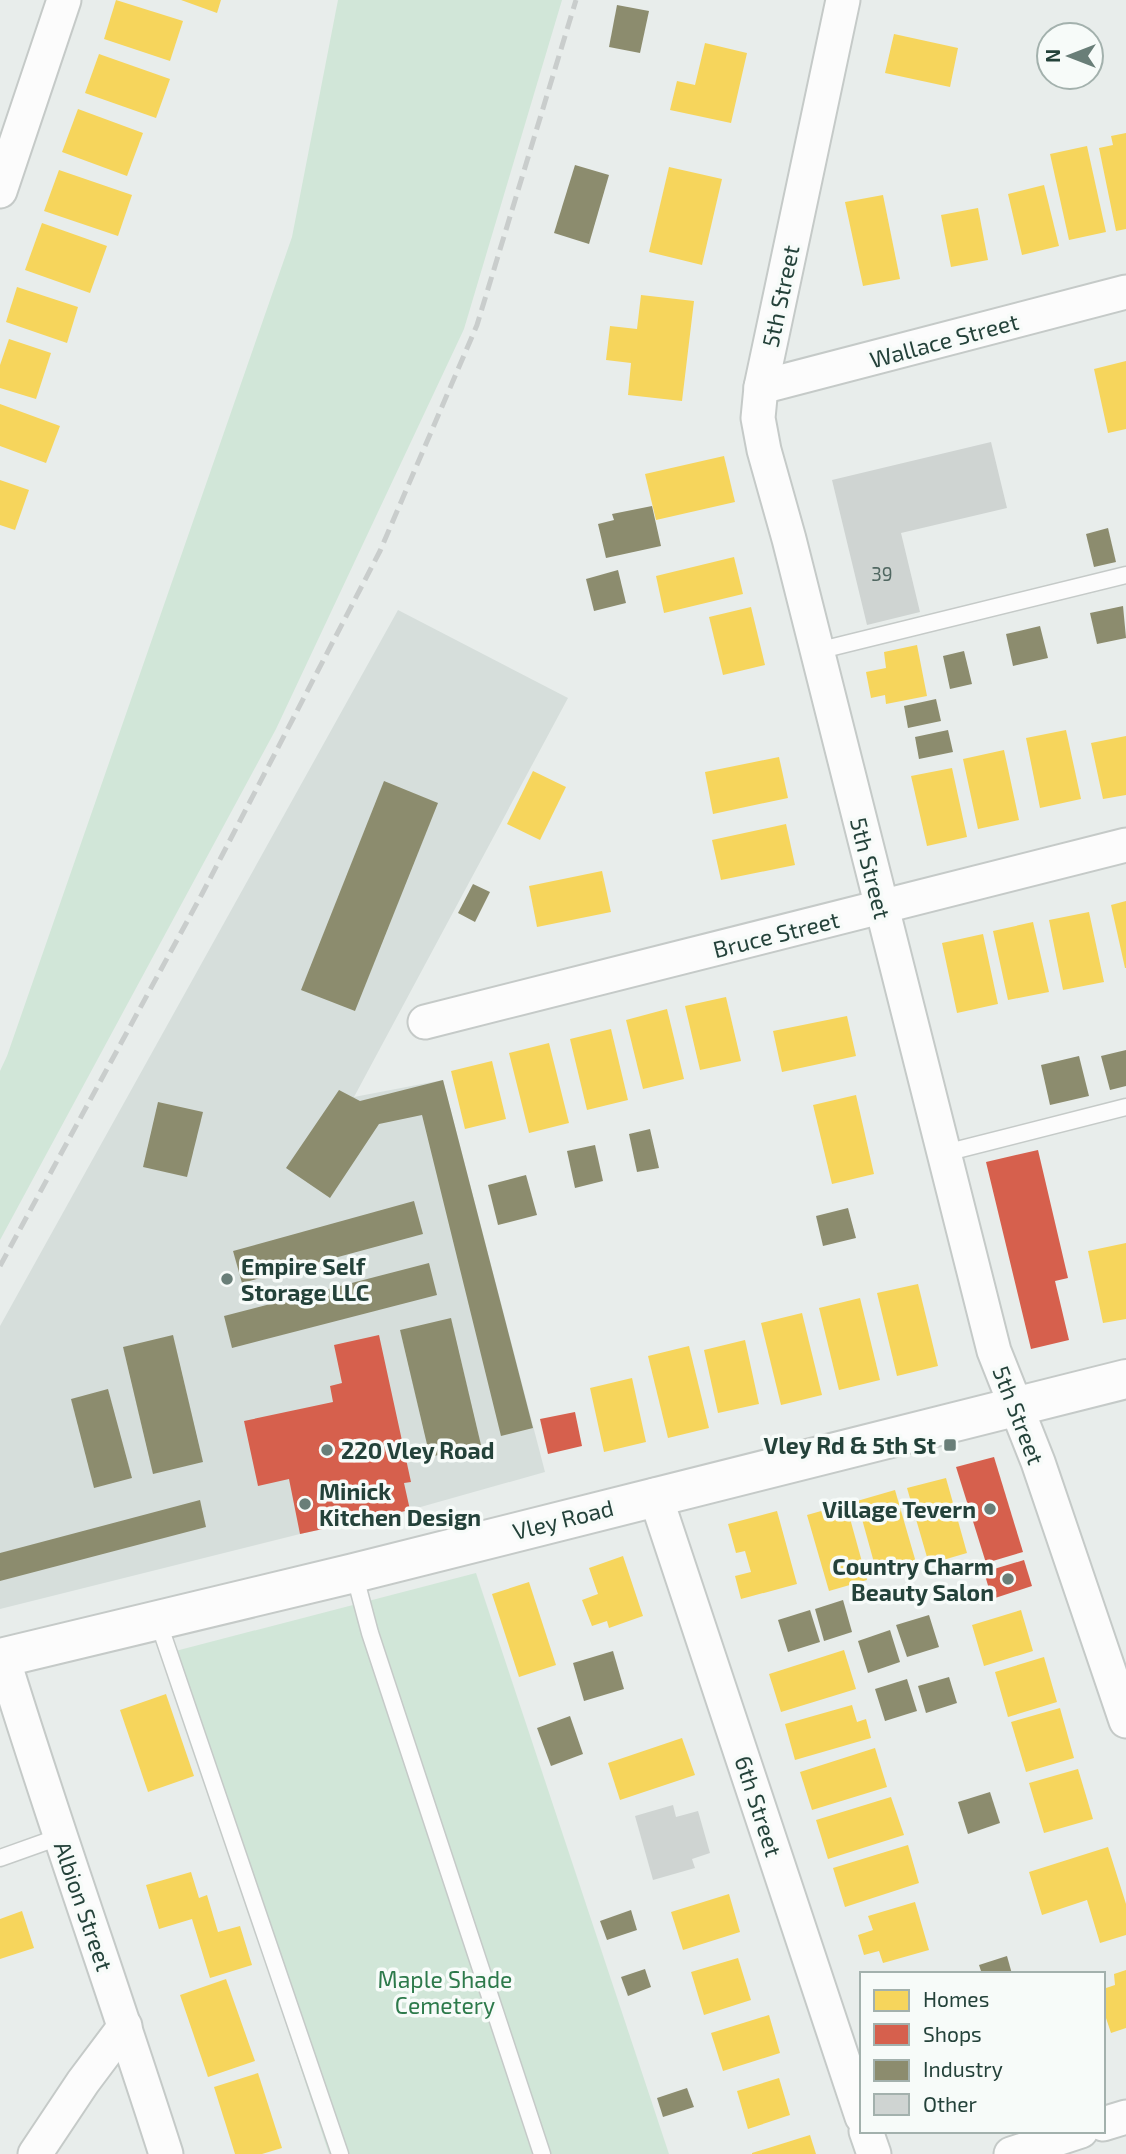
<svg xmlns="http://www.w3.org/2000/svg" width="1126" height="2154" viewBox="0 0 1126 2154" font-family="'Exo 2',sans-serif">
<rect width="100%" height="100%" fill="#e8edeb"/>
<path fill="#d6dedb" d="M398,610L568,698L354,1097L443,1080L545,1472L410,1510L300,1534L0,1609V1326Z"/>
<g fill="#d1e6d8">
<path d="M338,0H562L464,329L276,729L0,1240V1071L7,1056L292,237Z"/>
<path d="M476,1573L669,2154H329L164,1654Z"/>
</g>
<g fill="#f6d55c">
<path d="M116,0L183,21L170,61L104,39Z"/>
<path d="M181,0H221L217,13Z"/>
<path d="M894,34L958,48L950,87L885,73Z"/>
<path d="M705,43L747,53L731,123L670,110L677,81L695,85Z"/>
<path d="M99,54L170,79L156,118L85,93Z"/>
<path d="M78,109L143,133L127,176L62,152Z"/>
<path d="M1126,133V229L1116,231L1099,148L1113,145L1111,136Z"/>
<path d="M1087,146L1106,232L1069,240L1050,154Z"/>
<path d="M669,167L722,179L702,265L649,252Z"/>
<path d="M59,170L132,195L118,236L44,211Z"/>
<path d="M1044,185L1059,246L1022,255L1008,194Z"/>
<path d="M883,195L900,279L863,286L845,202Z"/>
<path d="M978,208L988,260L951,267L941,215Z"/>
<path d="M42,223L107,246L90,293L25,270Z"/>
<path d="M17,287L78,307L67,343L6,322Z"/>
<path d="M641,295L694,301L682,401L628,395L631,363L606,360L610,326L637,329Z"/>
<path d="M9,339L51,353L36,399L0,388V365Z"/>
<path d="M1126,361V429L1108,433L1094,369Z"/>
<path d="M0,404L60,426L46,463L0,446Z"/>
<path d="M724,456L735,502L656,520L645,474Z"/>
<path d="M0,480L29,490L15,530L0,525Z"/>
<path d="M734,557L743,594L664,613L656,576Z"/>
<path d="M751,607L765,665L723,675L709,617Z"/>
<path d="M917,645L927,696L886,704L885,695L871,698L866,672L886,668L884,652Z"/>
<path d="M1066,730L1081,799L1040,808L1026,738Z"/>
<path d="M1126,736V795L1103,799L1091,743Z"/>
<path d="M1004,750L1019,820L978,829L963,759Z"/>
<path d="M779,757L788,798L713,814L705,772Z"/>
<path d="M952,768L967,837L927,846L911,776Z"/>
<path d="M533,771L566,787L540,840L507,824Z"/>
<path d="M786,824L795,865L721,880L712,840Z"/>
<path d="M602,871L611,912L537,927L529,886Z"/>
<path d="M1126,901V968H1125L1111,905Z"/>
<path d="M1089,912L1104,982L1063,990L1049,920Z"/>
<path d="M1033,922L1049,992L1008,1000L993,931Z"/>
<path d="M983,934L998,1004L957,1013L942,943Z"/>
<path d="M726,997L741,1061L700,1070L685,1006Z"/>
<path d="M667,1009L684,1079L643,1089L626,1020Z"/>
<path d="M847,1016L856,1056L782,1072L773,1031Z"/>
<path d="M611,1029L628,1100L587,1110L570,1039Z"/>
<path d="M549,1043L569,1123L529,1133L509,1053Z"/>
<path d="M492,1061L506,1119L465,1129L451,1071Z"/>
<path d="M856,1095L874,1174L832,1184L813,1105Z"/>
<path d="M1126,1243V1319L1103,1323L1088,1251Z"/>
<path d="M918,1284L938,1366L897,1376L877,1293Z"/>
<path d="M860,1298L880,1380L839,1390L819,1308Z"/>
<path d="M802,1313L822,1395L781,1405L761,1323Z"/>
<path d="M745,1340L759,1404L718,1413L704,1350Z"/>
<path d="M689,1346L709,1428L668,1438L648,1356Z"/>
<path d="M632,1378L646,1442L604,1452L590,1388Z"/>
<path d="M946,1478L967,1553L929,1564L907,1488Z"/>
<path d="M895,1490L917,1566L878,1577L857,1501Z"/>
<path d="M846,1504L867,1580L829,1591L807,1515Z"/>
<path d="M777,1511L797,1584L741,1599L735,1576L751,1572L745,1551L736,1553L728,1524Z"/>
<path d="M623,1556L643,1616L609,1628L607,1621L592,1626L582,1600L598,1594L589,1568Z"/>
<path d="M529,1582L556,1665L519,1677L492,1594Z"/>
<path d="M1021,1610L1033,1651L984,1666L972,1625Z"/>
<path d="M844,1650L856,1689L781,1712L769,1674Z"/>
<path d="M1044,1657L1057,1702L1008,1717L995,1672Z"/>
<path d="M166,1694L194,1776L148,1792L120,1710Z"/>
<path d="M852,1705L857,1722L866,1719L871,1738L795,1760L785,1724Z"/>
<path d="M1060,1708L1074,1758L1026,1772L1011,1722Z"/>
<path d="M682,1738L695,1775L620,1800L608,1763Z"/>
<path d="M875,1748L887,1787L812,1810L800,1772Z"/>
<path d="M1078,1769L1093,1819L1044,1833L1029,1783Z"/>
<path d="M891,1797L904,1835L828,1859L816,1820Z"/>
<path d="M908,1845L919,1883L845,1907L833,1868Z"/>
<path d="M1108,1847L1126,1904V1935L1100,1943L1087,1900L1042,1915L1029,1872Z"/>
<path d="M191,1872L199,1898L207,1895L218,1932L240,1926L252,1965L210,1978L192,1919L159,1929L146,1885Z"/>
<path d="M729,1894L740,1932L683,1950L671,1912Z"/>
<path d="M915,1902L929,1950L883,1963L879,1951L864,1955L858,1935L873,1930L868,1916Z"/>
<path d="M22,1911L34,1948L0,1959V1919Z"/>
<path d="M738,1958L751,2000L704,2015L691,1972Z"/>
<path d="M1126,1970V2028L1111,2033L1103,2009V1989L1115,1985L1114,1974Z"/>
<path d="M226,1979L255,2061L208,2077L180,1995Z"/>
<path d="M769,2015L780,2053L723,2071L711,2033Z"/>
<path d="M258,2073L282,2148L262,2154H235L214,2087Z"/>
<path d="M779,2078L790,2115L748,2129L737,2091Z"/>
<path d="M810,2135L816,2154H752V2153Z"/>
</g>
<g fill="#d6604d">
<path d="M1038,1150L1068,1278L1055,1281L1069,1340L1031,1349L986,1162Z"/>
<path d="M379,1335L411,1482L404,1483L410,1510L300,1534L289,1479L258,1486L244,1421L333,1402L330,1386L342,1383L334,1345Z"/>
<path d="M575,1412L582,1446L548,1454L540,1419Z"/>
<path d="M994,1457L1023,1552L986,1563L956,1467Z"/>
<path d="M1024,1560L1032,1586L992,1599L984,1572Z"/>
</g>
<g fill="#8c8c6e">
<path d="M617,5L649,11L640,53L609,47Z"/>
<path d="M575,165L609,175L589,244L554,233Z"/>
<path d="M652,506L661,546L606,558L598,524L614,520L612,514Z"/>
<path d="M1108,528L1116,562L1094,567L1086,534Z"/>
<path d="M618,570L626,603L594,611L586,579Z"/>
<path d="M1123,606L1126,638L1097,644L1090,613Z"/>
<path d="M1040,626L1048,658L1013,666L1006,634Z"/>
<path d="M964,651L972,684L950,689L943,656Z"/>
<path d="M936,699L941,721L908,728L904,706Z"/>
<path d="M948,730L953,752L919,759L915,737Z"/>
<path d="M384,781L438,803L355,1011L301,990Z"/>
<path d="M473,884L490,892L475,922L458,913Z"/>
<path d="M1126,1050V1086L1110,1090L1101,1056Z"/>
<path d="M1079,1056L1089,1096L1050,1105L1041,1065Z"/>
<path d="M443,1080L533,1428L501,1436L422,1115L379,1124L330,1198L286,1168L339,1090L360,1101Z"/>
<path d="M158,1102L203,1112L187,1177L143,1167Z"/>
<path d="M650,1129L659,1168L637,1172L629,1134Z"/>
<path d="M595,1145L603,1181L575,1188L567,1151Z"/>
<path d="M526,1175L537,1215L498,1225L488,1185Z"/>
<path d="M414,1201L423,1234L242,1283L233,1251Z"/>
<path d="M848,1208L856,1238L823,1246L816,1216Z"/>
<path d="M429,1263L437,1295L232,1348L224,1316Z"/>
<path d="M451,1318L481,1445L430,1457L400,1330Z"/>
<path d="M173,1335L203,1462L153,1474L123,1347Z"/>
<path d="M108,1389L132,1478L94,1488L71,1399Z"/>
<path d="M200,1500L206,1527L0,1581V1553Z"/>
<path d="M843,1600L852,1632L824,1641L815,1609Z"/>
<path d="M810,1610L820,1642L788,1652L778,1620Z"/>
<path d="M929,1615L939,1647L907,1657L896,1625Z"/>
<path d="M890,1630L900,1662L868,1673L858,1641Z"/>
<path d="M613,1651L624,1689L584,1701L573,1663Z"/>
<path d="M949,1677L957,1703L926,1713L918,1686Z"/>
<path d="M907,1679L917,1711L885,1721L875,1689Z"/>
<path d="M570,1716L583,1754L551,1766L537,1728Z"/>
<path d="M990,1792L1000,1823L968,1834L958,1802Z"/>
<path d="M631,1910L637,1930L607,1940L600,1921Z"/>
<path d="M1007,1956L1012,1974H982L979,1965Z"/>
<path d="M645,1969L651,1987L628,1996L621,1977Z"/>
<path d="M687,2088L694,2107L663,2117L657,2098Z"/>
</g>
<g fill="#cfd4d2">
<path d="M991,442L1007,508L901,533L920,612L867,625L832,480Z"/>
<path d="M673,1805L676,1817L698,1811L710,1853L692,1859L695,1868L653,1880L635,1816Z"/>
</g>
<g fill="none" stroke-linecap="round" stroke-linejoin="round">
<g stroke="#c5cac8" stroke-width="19">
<g id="service">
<path d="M817,651L1126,575"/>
<path d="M945,1153L1126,1107"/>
<path d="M354,1573L370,1633L542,2154"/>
<path d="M158,1621L340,2154"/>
<path d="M0,1858L59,1837"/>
</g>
</g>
<g stroke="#c5cac8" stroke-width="37">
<g id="minor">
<path d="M843,0L761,387L758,418L764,450L789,539L994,1351L1038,1462L1126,1721"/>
<path d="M0,191L64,0"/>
<path d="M761,387L1126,292"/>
<path d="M425,1022L1126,845"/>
<path d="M655,1495L862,2117"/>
<path d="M3,1658C54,1824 113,1988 166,2154"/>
<path d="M1103,2124L1126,2117"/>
<path d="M866,2131L874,2154"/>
<path d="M35,2154L83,2082L125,2026"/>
<path d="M1011,2154L1081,2131"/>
</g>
</g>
<g stroke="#c5cac8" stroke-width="42">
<path id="tertiary" d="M0,1658L354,1573L1126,1379"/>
</g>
<use href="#service" stroke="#fcfcfc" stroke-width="16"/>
<use href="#minor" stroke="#fcfcfc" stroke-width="33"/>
<use href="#tertiary" stroke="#fcfcfc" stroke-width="38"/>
<path stroke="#c9cdcc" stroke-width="5" stroke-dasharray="14 7" stroke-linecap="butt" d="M0,1266L202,894L380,551L477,325L576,0"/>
</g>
<g fill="#697e78" stroke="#f7fbf9" stroke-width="2.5">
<circle cx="227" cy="1279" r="7"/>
<rect x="943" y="1438" width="14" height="14" rx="3.5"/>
<circle cx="327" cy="1450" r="7"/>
<circle cx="305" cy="1504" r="7"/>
<circle cx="990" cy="1509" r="7"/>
<circle cx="1008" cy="1579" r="7"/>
</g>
<g text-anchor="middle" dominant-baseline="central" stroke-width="7" stroke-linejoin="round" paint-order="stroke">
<g font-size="19" fill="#506761">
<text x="882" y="573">39</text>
</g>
<g font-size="23" fill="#24423a" stroke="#f7fbf9">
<text transform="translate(780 296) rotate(-78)">5th Street</text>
<text transform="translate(944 340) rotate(-15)">Wallace Street</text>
<text transform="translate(871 868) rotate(76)">5th Street</text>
<text transform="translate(776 934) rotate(-14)">Bruce Street</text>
<text transform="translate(1019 1415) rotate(69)">5th Street</text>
<text transform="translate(563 1519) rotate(-14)">Vley Road</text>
<text transform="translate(759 1806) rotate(72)">6th Street</text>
<text transform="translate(84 1906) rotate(71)">Albion Street</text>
</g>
<g font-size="23" font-weight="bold" fill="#24423a" stroke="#f7fbf9" text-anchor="start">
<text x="241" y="1266">Empire Self<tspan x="241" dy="26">Storage LLC</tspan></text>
<text x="936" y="1445" text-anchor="end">Vley Rd &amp; 5th St</text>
<text x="341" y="1450">220 Vley Road</text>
<text x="319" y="1491">Minick<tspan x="319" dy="26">Kitchen Design</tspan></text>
<text x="976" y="1509" text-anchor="end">Village Tevern</text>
<text x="994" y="1566" text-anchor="end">Country Charm<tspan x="994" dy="26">Beauty Salon</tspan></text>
</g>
<g font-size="23" fill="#2d7a4b" stroke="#f7fbf9">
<text x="445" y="1979">Maple Shade<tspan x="445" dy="26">Cemetery</tspan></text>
</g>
</g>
<rect x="860" y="1972" width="245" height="161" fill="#f7fbf9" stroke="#a3b1ad" stroke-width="2"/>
<rect x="874" y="1990" width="35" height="21" fill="#f6d55c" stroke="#a3b1ad" stroke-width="2"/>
<text x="923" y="2007" font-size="21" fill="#24423a">Homes</text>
<rect x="874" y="2024" width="35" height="21" fill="#d6604d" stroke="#a3b1ad" stroke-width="2"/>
<text x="923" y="2042" font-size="21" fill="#24423a">Shops</text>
<rect x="874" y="2060" width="35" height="21" fill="#8c8c6e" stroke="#a3b1ad" stroke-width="2"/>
<text x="923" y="2077" font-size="21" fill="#24423a">Industry</text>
<rect x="874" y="2094" width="35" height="21" fill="#cfd4d2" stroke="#a3b1ad" stroke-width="2"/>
<text x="923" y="2112" font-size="21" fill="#24423a">Other</text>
<g transform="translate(1070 56) rotate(270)"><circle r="33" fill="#f7fbf9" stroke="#a3b1ad" stroke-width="2"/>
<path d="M0-5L12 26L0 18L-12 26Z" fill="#697e78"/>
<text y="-10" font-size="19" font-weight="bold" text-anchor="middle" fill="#24423a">N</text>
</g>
</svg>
